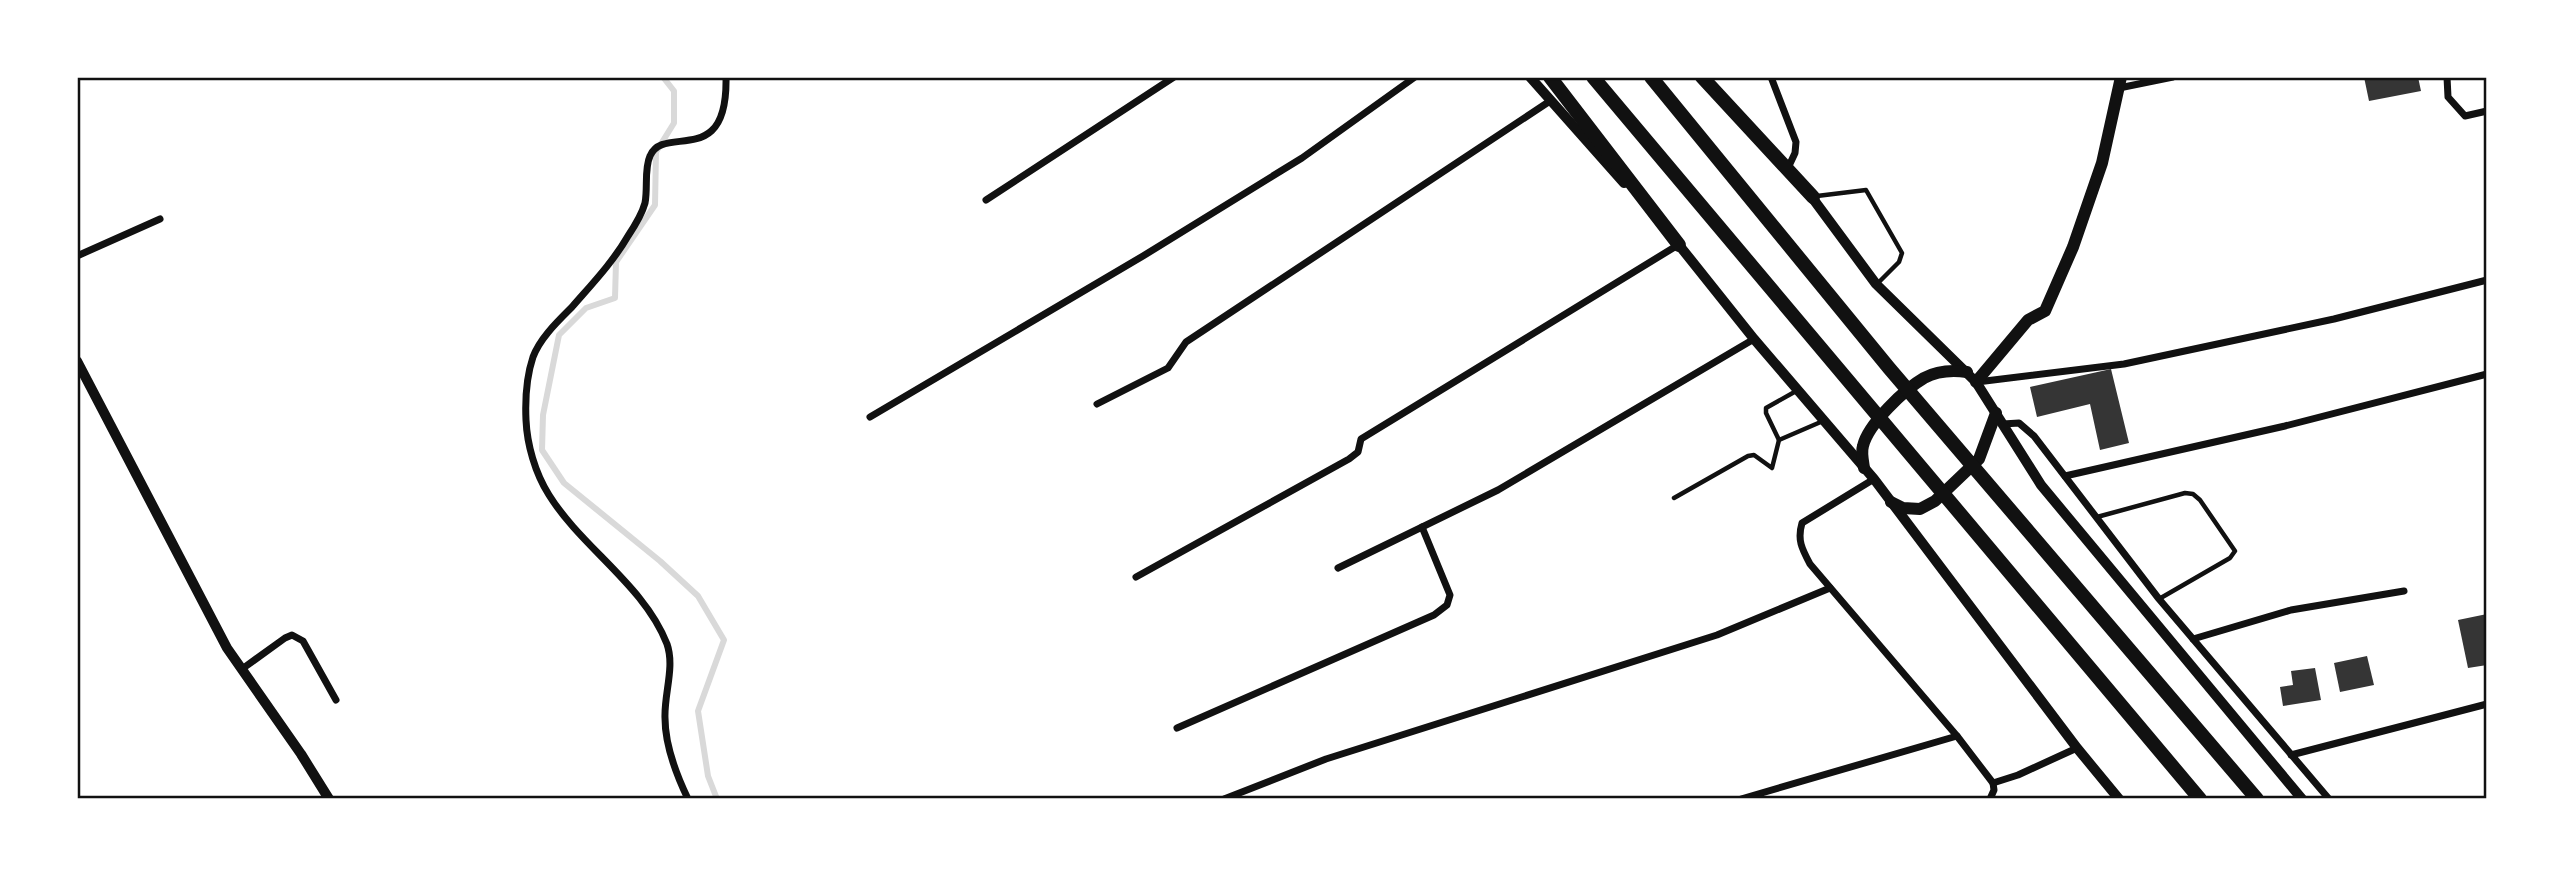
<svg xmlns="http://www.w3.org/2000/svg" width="2564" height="876" viewBox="0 0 2564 876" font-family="Raleway,sans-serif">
<rect width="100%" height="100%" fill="#fff"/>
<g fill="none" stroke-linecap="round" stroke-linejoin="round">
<path stroke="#d9d9d9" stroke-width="6" d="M663,77L674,91V123L656,152L655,205L616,262L615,298L586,308L559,335L543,415L542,450L564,483L660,561L698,596L724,640L698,711L708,776L717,799"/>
</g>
<g fill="#353535">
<path d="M2364,77H2418L2421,91L2369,101Z"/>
<path d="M2111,369L2129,443L2100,450L2090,404L2037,417L2030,387Z"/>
<path d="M2487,614V665L2468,668L2458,620Z"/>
<path d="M2367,656L2374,685L2340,692L2334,663Z"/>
<path d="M2315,668L2321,700L2283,706L2280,687L2293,685L2291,671Z"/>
</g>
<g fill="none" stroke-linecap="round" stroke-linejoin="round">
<g stroke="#111" stroke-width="4.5">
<path d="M1817,196L1866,190L1902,253L1899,262L1877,284"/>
<path d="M1779,440L1766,413V408L1798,390"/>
<path d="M1674,498L1748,456L1754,455L1772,468L1779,440L1823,421"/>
<path d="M2097,517L2185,493L2193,494L2200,500L2235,551L2230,558L2159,599"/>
</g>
<g stroke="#111" stroke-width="7">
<path d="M1771,77L1796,142L1795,153L1788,168"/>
<path d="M2447,77L2448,97L2465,116L2487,111"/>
<path d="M2119,88L2173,77"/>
<path d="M986,200L1174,77"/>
<path d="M77,256L160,219"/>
<path d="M1977,382L2124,364L2334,319L2487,280"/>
<path d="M1097,404L1168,368L1186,342L1550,101"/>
<path d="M870,417L1143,256L1302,158L1415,77"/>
<path d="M2003,424L2019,423L2034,436L2159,599L2329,799"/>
<path d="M2065,476L2285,426L2487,374"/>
<path d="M1874,479L1802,523C1797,540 1802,549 1810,564L1957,736L1993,783L2018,775L2077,748"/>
<path d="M1338,568L1498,490L1754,339"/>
<path d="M1136,577L1349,459L1358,452L1361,439L1678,245"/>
<path d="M2193,639L2291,610L2404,591"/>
<path d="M242,669L285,638L292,635L303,641L336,700"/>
<path d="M1177,728L1434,615L1447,605L1450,595L1422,527"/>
<path d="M2291,755L2487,704"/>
<path d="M688,799C676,774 665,745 665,718C664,694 675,667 667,644C644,585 582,548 549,495C535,473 527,444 526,420C525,398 526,378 533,357C540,338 558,321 572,307C592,284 613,262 628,236C634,227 642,214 645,203C648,188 644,169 650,156C664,123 728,171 726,77"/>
<path d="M1224,799L1326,759L1717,635L1830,588"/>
<path d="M1741,799L1957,736"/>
<path d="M1990,799L1994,790L1993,783"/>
</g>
<g stroke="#111" stroke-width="10">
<path d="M1530,77L1624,183"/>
<path d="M1808,192L1876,284L1976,382L2041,485L2302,799"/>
<path d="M1675,240L1754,339L1874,479L2077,748L2119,799"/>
<path d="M77,361L227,648L301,754L329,799"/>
</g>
<g stroke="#111" stroke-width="12">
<path d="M1976,382L2028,320L2045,311L2073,247L2102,163L2121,77"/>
<path d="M1864,468C1863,461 1861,452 1863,446C1868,424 1905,389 1924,378C1937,371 1953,370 1967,372"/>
<path d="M1891,502L1903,508L1920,509L1935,501L1979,459L1996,413"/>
</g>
<g stroke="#111" stroke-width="14">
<path d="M1550,77L1679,245"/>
<path d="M1593,77L2200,799"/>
<path d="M1651,77L1889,368L2257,799"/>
<path d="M1702,77L1813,197"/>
</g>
</g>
<rect width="2564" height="876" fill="none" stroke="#ffffff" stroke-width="158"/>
<rect x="79" y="79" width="2406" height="718" fill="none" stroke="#111" stroke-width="2.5"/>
</svg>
